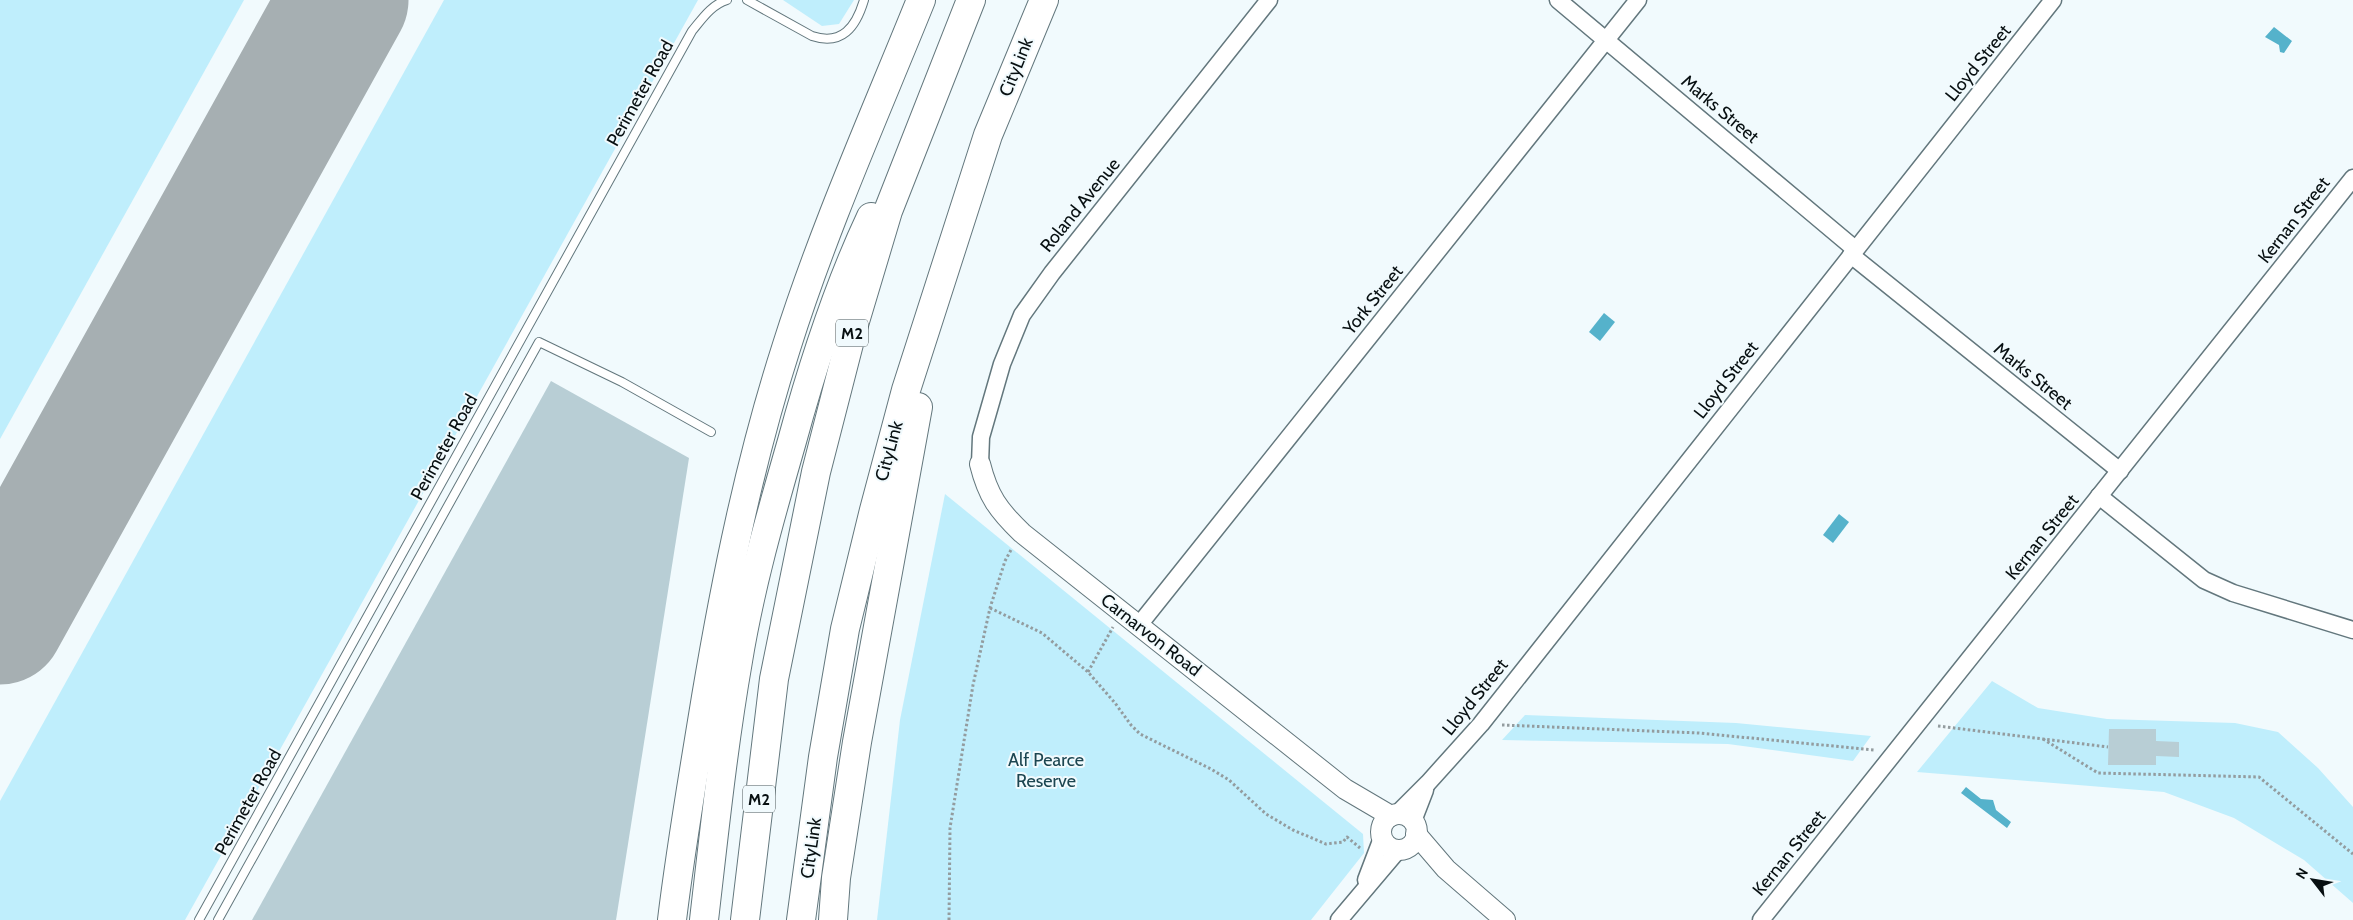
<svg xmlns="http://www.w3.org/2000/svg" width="2353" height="920" viewBox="0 0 2353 920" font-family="Cabin,sans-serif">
<rect width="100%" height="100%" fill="#f1fafd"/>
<g fill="#bfeefc">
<path d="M0,0H244L0,439Z"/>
<path d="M444,0H698L185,920H0V801Z"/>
<path d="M783,0H854L839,24L822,26Z"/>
<path d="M945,494L1363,834L1364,853L1311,920H877L900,720Z"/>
<path d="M1992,681L2038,708L2107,719L2235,723L2278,732L2318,768L2353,807V903L2304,860L2234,818L2164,792L1917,772Z"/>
<path d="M1525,715L1736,723L1871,736L1853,761L1728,744L1502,740Z"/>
</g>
<g fill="#55b2cb">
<path d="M2274,27L2292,41L2284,53L2280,52L2279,45L2265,37Z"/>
<path d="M1604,313L1615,322L1600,341L1589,332Z"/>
<path d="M1839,514L1849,522L1833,543L1823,535Z"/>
<path d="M1966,787L1981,799L1993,800L1996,810L2011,822L2007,828L1961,793Z"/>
</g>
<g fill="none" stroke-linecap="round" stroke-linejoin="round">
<path stroke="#a6afb2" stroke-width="129" d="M0,620L344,0"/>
</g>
<g fill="#b8ced5">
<path d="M551,381L689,458L616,920H252Z"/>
<path d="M2109,729H2156V741L2179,742V757L2156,756V765H2108Z"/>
</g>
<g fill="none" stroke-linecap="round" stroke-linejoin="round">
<g stroke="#63777d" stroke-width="10">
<g id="service">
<path d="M747,0L812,36C842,46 856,27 864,0"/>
<path d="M199,920L692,31C702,19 711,5 727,0"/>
<path d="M218,920L539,342L622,382L711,432"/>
</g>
</g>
<g stroke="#63777d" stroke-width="19">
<g id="minor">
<path d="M1558,0L1855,249"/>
<path d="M1851,255L2120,471"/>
<path d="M980,464L981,437L1002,364L1022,315L1052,273L1269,0"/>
<path d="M2099,496L2204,580L2233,593L2353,630"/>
<path d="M1139,625L1638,0"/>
<path d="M1397,814L1428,783L1481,724L2053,0"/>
<path d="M1413,821L1425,790"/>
<path d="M1366,880L1382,838"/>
<path d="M1339,920L1399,849"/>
<path d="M1761,920L2353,178"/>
</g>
</g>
<g stroke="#63777d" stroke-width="22">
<g id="tertiary">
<path d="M980,464C988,496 998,510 1022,533L1345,789L1391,816"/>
<circle cx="1399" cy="832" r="18"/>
<path d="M1416,834L1446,869L1505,920"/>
</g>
</g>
<g stroke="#63777d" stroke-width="30">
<g id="motorway">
<path d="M672,920C681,845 694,771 706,697C726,578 750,460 787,345C824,228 875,114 921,0"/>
<path d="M704,920C714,834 723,747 738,661C750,587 771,514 792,441C813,364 837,289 871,217"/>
<path d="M745,920L774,679L816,472L853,328L888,211L971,0"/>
<path d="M801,920L823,757L845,629L874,510L906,390L988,135L1044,0"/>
<path d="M833,920L836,878L857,742L918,407"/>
</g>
</g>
<g stroke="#939c9f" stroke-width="3" stroke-dasharray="2.5 2.5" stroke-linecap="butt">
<path d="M990,608L1042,633L1088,672L1115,703L1131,725L1140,734L1211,769L1229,780L1266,814L1293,830L1326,844L1343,842L1347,837L1360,848"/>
<path d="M1088,672L1113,627"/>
<path d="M1502,725L1699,733L1874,750"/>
<path d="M1938,726L2108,747"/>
<path d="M2043,739L2098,773L2259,777L2353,854"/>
<path d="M949,920L950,828L973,685L990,608L1005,561L1012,548"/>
</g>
<use href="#service" stroke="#fff" stroke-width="8"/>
<use href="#minor" stroke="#fff" stroke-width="16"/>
<use href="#tertiary" stroke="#fff" stroke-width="20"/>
<use href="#motorway" stroke="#fff" stroke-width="28"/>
</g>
<g text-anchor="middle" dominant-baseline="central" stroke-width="4" stroke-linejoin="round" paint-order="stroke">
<g fill="#f1fafd" stroke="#4d5658" stroke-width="1">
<rect x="836" y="319.5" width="32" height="27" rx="4"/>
<rect x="743" y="785.5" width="32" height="27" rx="4"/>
</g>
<g font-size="16" font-weight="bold" fill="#070f11">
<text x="852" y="333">M2</text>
<text x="759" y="799">M2</text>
</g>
<g font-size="18" fill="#070f11" stroke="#f1fafd">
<text transform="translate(1978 63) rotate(-51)">Lloyd Street</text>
<text transform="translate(1016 67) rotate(-68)">CityLink</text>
<text transform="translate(640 93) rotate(-61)">Perimeter Road</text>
<text transform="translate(1720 109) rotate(40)">Marks Street</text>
<text transform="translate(1080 205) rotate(-51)">Roland Avenue</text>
<text transform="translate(2294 220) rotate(-52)">Kernan Street</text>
<text transform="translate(1373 300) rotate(-51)">York Street</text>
<text transform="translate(2033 376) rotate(39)">Marks Street</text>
<text transform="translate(1726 380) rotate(-52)">Lloyd Street</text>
<text transform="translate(444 447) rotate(-61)">Perimeter Road</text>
<text transform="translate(889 451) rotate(-75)">CityLink</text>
<text transform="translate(2042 537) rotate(-51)">Kernan Street</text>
<text transform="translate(1151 635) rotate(38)">Carnarvon Road</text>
<text transform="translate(1475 697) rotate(-51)">Lloyd Street</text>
<text transform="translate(248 802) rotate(-61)">Perimeter Road</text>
<text transform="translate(811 848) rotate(-82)">CityLink</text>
<text transform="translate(1789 853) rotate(-51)">Kernan Street</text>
</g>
<g font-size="18" fill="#1c4651" stroke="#f1fafd">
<text x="1046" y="760">Alf Pearce<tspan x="1046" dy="21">Reserve</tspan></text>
</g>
</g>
<g transform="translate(2313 880) rotate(301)" stroke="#f1fafd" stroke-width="4" paint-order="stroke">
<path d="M0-4L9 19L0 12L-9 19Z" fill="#070f11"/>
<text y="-8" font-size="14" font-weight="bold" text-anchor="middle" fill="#070f11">N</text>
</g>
</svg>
